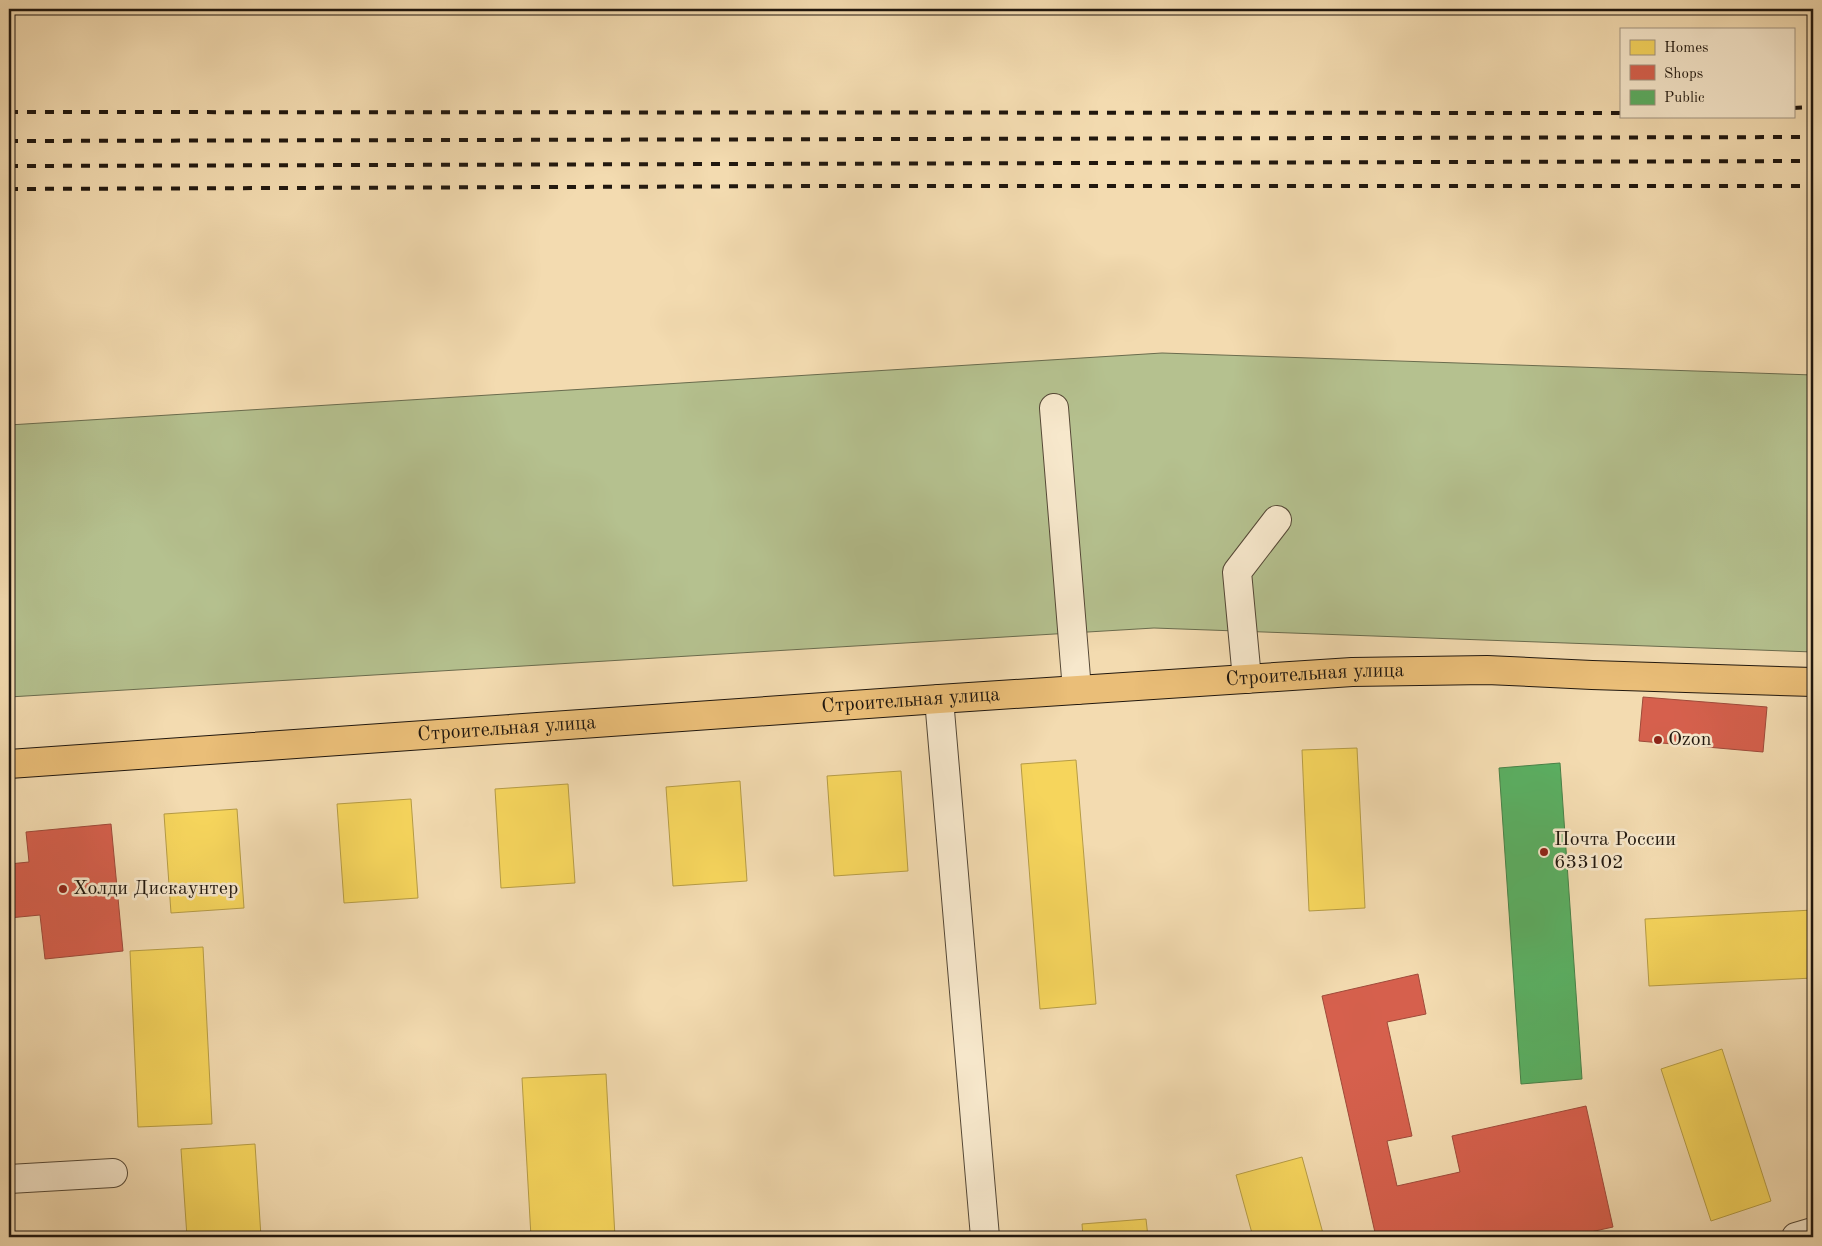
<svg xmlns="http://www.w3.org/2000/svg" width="1822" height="1246" viewBox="0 0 1822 1246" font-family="'Old Standard TT',serif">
<rect width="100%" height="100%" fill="#f3dbb0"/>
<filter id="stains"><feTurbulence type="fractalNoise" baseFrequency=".004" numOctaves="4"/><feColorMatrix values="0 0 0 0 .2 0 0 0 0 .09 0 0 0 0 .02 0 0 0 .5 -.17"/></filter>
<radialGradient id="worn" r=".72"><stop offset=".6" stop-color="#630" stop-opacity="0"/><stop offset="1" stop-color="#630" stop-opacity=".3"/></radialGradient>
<path fill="#b5c18f" stroke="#6a6c4e" d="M1162,353L1813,375V652L1154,628L9,697V425Z"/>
<g fill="#f6d55c" stroke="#b69c45">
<path d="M1357,748L1365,908L1309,911L1302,750Z"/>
<path d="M1076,760L1096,1004L1040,1009L1021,764Z"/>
<path d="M901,771L908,871L834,876L827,776Z"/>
<path d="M740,781L747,881L673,886L666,787Z"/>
<path d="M568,784L575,883L501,888L495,789Z"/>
<path d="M411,799L418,898L344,903L337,804Z"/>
<path d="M237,809L244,908L171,913L164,814Z"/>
<path d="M1813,910V978L1649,986L1645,919Z"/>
<path d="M203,947L212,1124L138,1127L130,951Z"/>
<path d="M1722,1049L1771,1201L1711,1221L1661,1069Z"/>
<path d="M606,1074L615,1237H531L522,1078Z"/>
<path d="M255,1144L261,1237H187L181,1149Z"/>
<path d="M1302,1157L1324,1237H1253L1236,1175Z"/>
<path d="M1146,1219L1148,1237H1083L1082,1224Z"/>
</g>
<g fill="#d6604d" stroke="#9f4a3a">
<path d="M1643,697L1767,707L1763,752L1639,741Z"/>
<path d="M111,824L123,951L45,959L40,915L9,918V864L29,862L26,832Z"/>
<path d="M1418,974L1426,1014L1387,1022L1412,1136L1387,1141L1397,1186L1460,1172L1452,1136L1586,1106L1613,1227L1568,1237H1376L1322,996Z"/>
</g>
<path fill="#5aae61" stroke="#498148" d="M1560,763L1582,1079L1521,1084L1499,768Z"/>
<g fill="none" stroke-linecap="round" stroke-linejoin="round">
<g stroke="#554836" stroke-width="30">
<g id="minor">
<path d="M1054,408L1077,690"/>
<path d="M1247,679L1237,572L1277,520"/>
<path d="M939,699L985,1237"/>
<path d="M9,1179L113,1173"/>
<path d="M1796,1237L1813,1232"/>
</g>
</g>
<g stroke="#20170e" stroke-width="30">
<g id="major">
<path id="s1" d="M9,764L939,699L1352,672L1487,670L1592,675L1813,682"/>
</g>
</g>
<use href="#minor" stroke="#f7e8cc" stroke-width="28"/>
<use href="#major" stroke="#eabe78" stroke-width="28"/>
<g stroke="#20170e" stroke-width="4" stroke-dasharray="9 9" stroke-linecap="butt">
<path d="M1793,108L1813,107"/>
<path d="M9,112L1621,113"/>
<path d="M9,141L1813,137"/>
<path d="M9,166L1813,161"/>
<path d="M9,189L830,186H1813"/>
</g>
</g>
<g fill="#8f2418" stroke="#f7e8cc" stroke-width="2">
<circle cx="1658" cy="740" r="5"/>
<circle cx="1544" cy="852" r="5"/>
<circle cx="63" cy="889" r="5"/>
</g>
<g text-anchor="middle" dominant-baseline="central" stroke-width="5" stroke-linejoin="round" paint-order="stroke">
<g font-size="20" fill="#20170e" stroke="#f7e8cc">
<text stroke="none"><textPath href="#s1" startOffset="1309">Строительная улица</textPath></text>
<text stroke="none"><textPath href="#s1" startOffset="904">Строительная улица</textPath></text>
<text stroke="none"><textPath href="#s1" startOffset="499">Строительная улица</textPath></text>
</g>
<g font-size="20" fill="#20170e" stroke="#f7e8cc" text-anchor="start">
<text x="1668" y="740">Ozon</text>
<text x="1554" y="840">Почта России<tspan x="1554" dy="23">633102</tspan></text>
<text x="73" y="889">Холди Дискаунтер</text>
</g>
</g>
<rect width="1822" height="1246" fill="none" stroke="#f3dbb0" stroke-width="30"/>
<rect x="10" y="10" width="1802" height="1226" fill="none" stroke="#20170e" stroke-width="2.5"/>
<rect x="15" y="15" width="1792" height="1216" fill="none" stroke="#20170e"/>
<rect x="1620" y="28" width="175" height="90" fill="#f7e8cc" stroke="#a19480"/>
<rect x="1630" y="40" width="25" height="15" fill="#f6d55c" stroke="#a19480"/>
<text x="1664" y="52" font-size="15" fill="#20170e">Homes</text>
<rect x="1630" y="65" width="25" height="15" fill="#d6604d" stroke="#a19480"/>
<text x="1664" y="78" font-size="15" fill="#20170e">Shops</text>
<rect x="1630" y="90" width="25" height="15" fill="#5aae61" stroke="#a19480"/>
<text x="1664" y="102" font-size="15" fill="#20170e">Public</text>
<rect width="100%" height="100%" filter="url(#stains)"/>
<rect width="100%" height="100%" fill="url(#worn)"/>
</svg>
